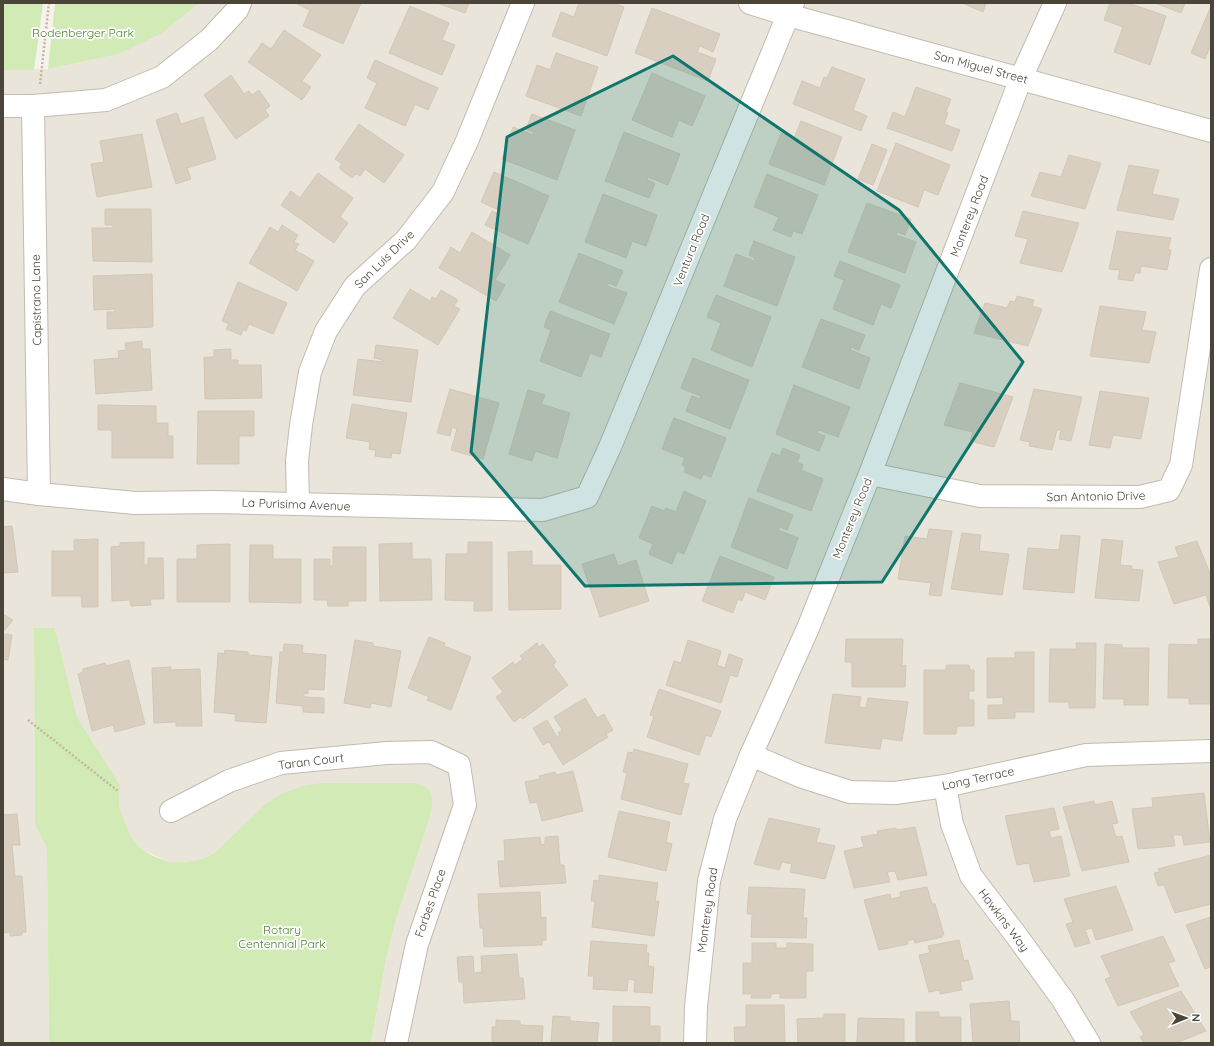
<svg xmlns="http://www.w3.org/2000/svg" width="1214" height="1046" viewBox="0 0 1214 1046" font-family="Quicksand,sans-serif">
<rect width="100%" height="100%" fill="#f6f3ec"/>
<path fill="#eae5da" d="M199,3H1211V1043H371L387,954L397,916L265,804L216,852L202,859L185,862H169L141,849L130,835L123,821L119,807L120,785L77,717L55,628H34L35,825L47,848L49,1043H3V70L48,69L119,54Z"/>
<g fill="#d2eab5">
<path d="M3,3H43L34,70H3Z"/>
<path d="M55,3H199L162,33L119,54L48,69Z"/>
<path d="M34,628H55L77,717L120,785L119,807L130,835L141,849L153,856L169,862H185L202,859L216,852L265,804L283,793L303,786L321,783H412C415,784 421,784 424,786C436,794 432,808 429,819L397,916L387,954L371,1043H49L47,848L35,825Z"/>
</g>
<g fill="#d8cfc1" stroke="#d3c7b4">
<path d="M298,3H361L343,44L303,26L310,10L297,4Z"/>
<path d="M437,3H469L465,13Z"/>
<path d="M579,3H612L624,7L607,56L552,36L561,12L574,17Z"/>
<path d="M962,3H986L983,12Z"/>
<path d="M1110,3H1128L1166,16L1150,65L1114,52L1123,27L1104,20Z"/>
<path d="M1155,3H1185L1181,13Z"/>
<path d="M410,6L449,23L442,40L455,45L442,75L389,53Z"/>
<path d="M1211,6V45L1205,59L1191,53Z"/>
<path d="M652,8L720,34L713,52L700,46L697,52L716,59L708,81L635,53Z"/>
<path d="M284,30L321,55L302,81L311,87L302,100L248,62L262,43L271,49Z"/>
<path d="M556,53L598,67L581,116L526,96L537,65L550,70Z"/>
<path d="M375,60L438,88L428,110L415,104L405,126L365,108L377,83L367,78Z"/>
<path d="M832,67L865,79L853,110L867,116L861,131L793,104L802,81L820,88L824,77L827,78Z"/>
<path d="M652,73L705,96L692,126L679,120L672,137L632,120Z"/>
<path d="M231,75L244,94L249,91L252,95L259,90L270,106L265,110L269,116L236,139L204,95Z"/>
<path d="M916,87L951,99L946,112L948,113L944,124L960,130L952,151L887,128L893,112L905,117Z"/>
<path d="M177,113L181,124L203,117L216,159L187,168L191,179L176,184L156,120Z"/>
<path d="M532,114L575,130L557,180L502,159L513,127L533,135L534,132L526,129Z"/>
<path d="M801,121L842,137L824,185L769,164L781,133L794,138Z"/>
<path d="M359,124L404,155L384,183L365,169L360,176L356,174L352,178L339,168L342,164L335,159Z"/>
<path d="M624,132L680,154L668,185L648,177L647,180L655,183L649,198L605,181Z"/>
<path d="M142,134L152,187L97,197L91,164L104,162L100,141Z"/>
<path d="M896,143L950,165L938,195L924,190L918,207L877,191Z"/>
<path d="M872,144L887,150L873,185L858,179Z"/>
<path d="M1069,155L1101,163L1085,209L1031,196L1040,172L1061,177Z"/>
<path d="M1129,165L1159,170L1152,194L1179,199L1173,220L1117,210Z"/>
<path d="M494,172L549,196L528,244L485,225L492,211L499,214L501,211L481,202Z"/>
<path d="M318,173L353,198L340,217L348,223L334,243L281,205L291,191L300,198Z"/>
<path d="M767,174L818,195L802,234L793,231L791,237L773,230L779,217L754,207Z"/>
<path d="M603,194L657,215L646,246L632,241L626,258L585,242Z"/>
<path d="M867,203L911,219L905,235L897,232L896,235L916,242L905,273L848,252Z"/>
<path d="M105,209H151L152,262L93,261L92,228H113V225H105Z"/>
<path d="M1023,211L1079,223L1062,272L1020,263L1028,239L1015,236Z"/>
<path d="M282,225L298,235L294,242L299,244L295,250L314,261L297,291L249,263L270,227L278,232Z"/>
<path d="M1117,231L1171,238L1168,249L1171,250L1167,270L1141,266L1140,273H1135L1133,281L1118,279L1120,270L1109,269Z"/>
<path d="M472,232L510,255L495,280L505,285L496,301L439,268L451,247L460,253Z"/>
<path d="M754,241L795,257L777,306L724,286L736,254L754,261L755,258L749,255Z"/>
<path d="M579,253L623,271L616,286L609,283L607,286L627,293L614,324L559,302Z"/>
<path d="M840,261L900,285L891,308L881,304L873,325L833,309L844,280L834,276Z"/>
<path d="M152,274L153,327L107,329V312H115V309L94,310L93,276Z"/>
<path d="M238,282L287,303L273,334L249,324L246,331L243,330L241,335L226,329L229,324L222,321Z"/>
<path d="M410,289L430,301L432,297L436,299L441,290L458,300L454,306L460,309L438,345L393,318Z"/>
<path d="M716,295L771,317L752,367L711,350L721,323L707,317Z"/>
<path d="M1017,296L1034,300L1032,306L1042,309L1028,346L974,333L985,303L1007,308L1010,301L1015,302Z"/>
<path d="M1100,306L1146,312L1142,330L1156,332L1149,363L1090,356Z"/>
<path d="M550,311L610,334L601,357L590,353L581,377L540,361L551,330L544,327Z"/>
<path d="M821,319L865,335L859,350L851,347L850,350L870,358L859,389L802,367Z"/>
<path d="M142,341V349H150L152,390L96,394L94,360L119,358L118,351L126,350L125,343Z"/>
<path d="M376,345L418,350L411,402L353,395L358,359L383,362V360L374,358Z"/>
<path d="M231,349V360H238V365H261L262,398L205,399L204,357H214V350Z"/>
<path d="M693,358L749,380L730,429L686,411L692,396L700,399L701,396L681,388Z"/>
<path d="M960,383L1013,397L994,447L970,441L973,432L944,425Z"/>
<path d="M794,385L850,407L838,437L819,430L817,433L825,436L819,451L776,434Z"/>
<path d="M450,389L499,403L483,459L451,450L457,429L452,427L450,436L437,433Z"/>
<path d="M1034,389L1082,397L1071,441L1059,439L1061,430H1057L1052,450L1029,446L1030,442L1020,440Z"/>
<path d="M528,390L545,395L541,404L570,413L557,458L535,451L532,461L509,454Z"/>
<path d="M1100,391L1149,398L1141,439L1113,435L1110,448L1089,445Z"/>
<path d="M352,404L407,413L400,454L392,453L391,458L375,456L376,450L369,449L370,442L346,438Z"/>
<path d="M98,405L156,406V423H168V436H173V458H112V430H98Z"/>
<path d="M198,411H254V436H239V464H197Z"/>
<path d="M674,418L726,438L711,477L703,474L701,479L684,472L686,467L682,465L685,458L662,449Z"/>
<path d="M783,448L800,455L797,462L803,465L801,470L823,479L811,511L757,491L772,453L780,456Z"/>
<path d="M684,491L706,501L684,554L677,551L672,564L649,554L653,544L639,538L652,506L664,511L666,508L676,512Z"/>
<path d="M749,498L793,515L787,530L780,527L778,530L798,538L787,569L731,547Z"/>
<path d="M12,526L18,572L3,573V527Z"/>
<path d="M929,529L952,531L941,596L929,595L931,583L898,579L905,536L927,539Z"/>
<path d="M962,533L981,535L979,551L1009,554L1002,595L951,589Z"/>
<path d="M1061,535L1080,536L1074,593L1023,589L1028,548L1059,550Z"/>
<path d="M98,539V607H82L81,596H52V551H74V540Z"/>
<path d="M1102,539L1123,541L1120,565L1132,566L1131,569L1143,570L1139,601L1095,598Z"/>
<path d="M1197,541L1211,576L1210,607L1206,595L1174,604L1158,562L1179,557L1175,547Z"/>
<path d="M144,542V565H148V558H163L164,599H150L151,605L131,606L130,600L112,601L111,547L120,546V543Z"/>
<path d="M468,542H492V611H474V601L445,600L446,554H468Z"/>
<path d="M412,543V559H431L432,600L380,601L379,544Z"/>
<path d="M230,544V602H177V559H197V545Z"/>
<path d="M250,545H273V559H301V603L249,602Z"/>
<path d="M333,547H366V601H348V606H328L327,600H314V559H330V566H333Z"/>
<path d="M532,551V565H561V609L509,610L508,552Z"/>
<path d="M614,554L618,566L636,560L649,601L600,617L582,564Z"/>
<path d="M720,556L774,577L765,600L745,592L742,601L738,599L733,613L702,601Z"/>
<path d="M3,614L13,620L3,632Z"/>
<path d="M3,634L12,635L8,660L3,659Z"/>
<path d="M429,637L445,643L444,646L471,657L451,710L427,700L429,697L408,688Z"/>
<path d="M846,639H903L902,666L906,665L905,687H852V662H845Z"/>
<path d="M1198,639H1211V704H1189V698H1168L1169,644L1198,645Z"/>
<path d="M355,640L373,643V646L401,651L391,707L371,703L370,708L344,703Z"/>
<path d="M688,640L721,651L717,665L725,668L729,654L743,659L737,677L730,675L721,703L666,685L674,661L681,663Z"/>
<path d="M537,643L539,647L543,644L556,662L553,665L568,685L523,719L521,717L514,722L496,697L503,692L492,678L513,662L515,665L523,659L520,656Z"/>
<path d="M1076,643H1096L1095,708H1069V702H1049L1050,649H1077Z"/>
<path d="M284,644L303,645L302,653L326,655L324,690L308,689V694L304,693V697L324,698V713L303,712V706L276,703L280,652H283Z"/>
<path d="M1105,644L1122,645V648H1149L1148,705H1124V699H1103Z"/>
<path d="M225,650L248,652V655L272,657L266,723L235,721L236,714L214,712L218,653L224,654Z"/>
<path d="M1015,652H1034V712H1015V718L988,719V705H1003V697L987,698V658H1015Z"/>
<path d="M129,660L145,724L115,732L113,725L92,731L78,674L83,672V669L105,663L106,666Z"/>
<path d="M946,665H969L970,670H974V691H969V700H974V726H957L956,734H924V670H946Z"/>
<path d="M171,667V670L200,669L202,726H176V722L154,723L152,668Z"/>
<path d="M659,689L721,711L711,737L706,735L699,755L647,737L654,716L650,715Z"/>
<path d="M833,694L861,697L859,707L866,708L868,698L908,702L902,741L882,738L880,749L825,743Z"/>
<path d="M585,698L597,718L604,714L613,730L606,734L608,737L563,765L549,742L543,745L533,728L547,720L557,737L560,735L558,733L562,730L554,717Z"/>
<path d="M634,749L688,764L683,783L689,784L681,815L621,799L627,773L623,772L628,752L633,753Z"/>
<path d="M573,771L583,811L542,821L537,802L530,803L525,782L540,779L539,776L555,772L556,775Z"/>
<path d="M1204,793L1210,842L1184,845L1182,835H1173L1175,846L1138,849L1132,809L1153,807L1152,798Z"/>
<path d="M1094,801L1095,805L1112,801L1118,823L1112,824L1116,837L1122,836L1129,862L1082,871L1063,807Z"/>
<path d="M1054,808L1059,829L1049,831L1051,838L1061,836L1070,876L1034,882L1029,863L1017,865L1005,816Z"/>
<path d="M619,811L670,822L666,842L672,844L666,871L608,857Z"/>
<path d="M17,814L20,845H12L15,876H22L26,932H22V935L10,936V932L3,933V815Z"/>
<path d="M769,818L820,829L816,842L835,846L825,879L790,872L792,864L782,862L779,870L754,864Z"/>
<path d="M915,827L927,875L898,880L895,871L887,872L890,882L854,888L844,851L864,847L861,837L878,834L877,831L896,828L897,830Z"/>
<path d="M558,836L560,865H564L566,883L500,887L498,861H505L504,840L540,837L541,845L545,844V837Z"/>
<path d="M1211,855V904L1175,913L1164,885L1158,886L1154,873L1160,872L1158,869Z"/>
<path d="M599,875L658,883L655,901H659L654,936L592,927L595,901H591L594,880L599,881Z"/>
<path d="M1116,886L1133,930L1096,940L1092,928L1085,930L1090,943L1075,947L1066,924L1073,922L1064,899Z"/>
<path d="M749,887L805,889L803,918H807L806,938L751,937L752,914H747Z"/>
<path d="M927,887L932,904H935L944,935H941L942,937L915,943L914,939L907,941L908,944L879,950L864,900L890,894L891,899L901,897L900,892Z"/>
<path d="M540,892L541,918L546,917V940H542V945L484,947L483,928H480L478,894Z"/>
<path d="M1211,917V967L1205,969L1186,925Z"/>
<path d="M1163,936L1175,961L1168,963L1179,986L1118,1006L1105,979L1111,977L1101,956Z"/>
<path d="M959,940L964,961L968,960L973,979L960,982L962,990L940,994V990L929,992L919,955L930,953L928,946Z"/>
<path d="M591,941L647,945L646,953H649L648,966L654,967L652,993L634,992L635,980L628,979L627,991L593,989L594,976H588Z"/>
<path d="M752,943H776V948H787V943L813,944V971H806V998H780V993L771,994V998H751L752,994H743V963H752Z"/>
<path d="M517,954L519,978H523L525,999L464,1003L463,982H459L457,957L473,956L474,973L482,972L481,956Z"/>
<path d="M1181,991L1206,1031L1176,1043H1144L1140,1037L1144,1035L1130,1012Z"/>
<path d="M1009,1001L1011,1021H1019L1020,1043H973L970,1004Z"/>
<path d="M746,1005H784L785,1043H735L734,1027H746Z"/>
<path d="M613,1006L650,1007V1026H660V1043H613Z"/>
<path d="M916,1012H939V1017H961V1043H916Z"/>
<path d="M824,1014H845V1043H798L797,1019L824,1018Z"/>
<path d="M553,1016L570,1017V1021L599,1023L597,1043H551Z"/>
<path d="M858,1018L904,1019V1043H857Z"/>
<path d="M496,1020L520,1021V1025L543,1026L542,1043H492V1027H496Z"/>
</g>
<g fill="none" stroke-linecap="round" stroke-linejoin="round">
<g stroke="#c2bbae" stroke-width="24">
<g id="minor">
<path d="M750,3L788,15L1211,131"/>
<path d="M3,106H33L106,100L162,77L209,40L237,10L240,3"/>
<path d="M33,106L39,494"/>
<path d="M870,474L980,496L1140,497L1169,490L1181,465L1211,269"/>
<path d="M3,489L39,494L135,503L217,502L543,510L587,497L610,447L793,3"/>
<path d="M298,504L297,461L301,425L310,372L326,331L355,286L406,240L443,192L467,141L523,3"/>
<path d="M751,755L800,776L850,792L895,793L945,786L1086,755L1211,751"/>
<path d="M945,786L952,824L971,876L1016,935L1063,1000L1089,1043"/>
<path d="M171,811L229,781L281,763L387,753L431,752L459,765L465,805L417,944L396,1043"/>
<path d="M695,1043L696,1007L709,881L725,819L751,755L808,628L870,474L1021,78L1055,3"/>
</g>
</g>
<g stroke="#c4b79f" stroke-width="2.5" stroke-dasharray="2 2" stroke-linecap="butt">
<path d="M40,84L49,3"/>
<path d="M28,720L118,791"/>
</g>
<use href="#minor" stroke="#fff" stroke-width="22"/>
</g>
<path fill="#0f766e" fill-opacity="0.2" stroke="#0f766e" stroke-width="3" stroke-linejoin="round" d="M673,56L899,210L1023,362L882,582L585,586L471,452L507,137Z"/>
<g text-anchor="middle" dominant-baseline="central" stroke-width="3.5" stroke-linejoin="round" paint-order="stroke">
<g font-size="12" fill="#4a7f2a" stroke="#fff">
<text x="83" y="32">Rodenberger Park</text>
<text x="282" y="929">Rotary<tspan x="282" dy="14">Centennial Park</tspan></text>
</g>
<g font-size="12" fill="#4b4439" stroke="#fff">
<text transform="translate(981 67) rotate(15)">San Miguel Street</text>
<text transform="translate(969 216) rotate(-69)">Monterey Road</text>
<text transform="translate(691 250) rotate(-68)">Ventura Road</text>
<text transform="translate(384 259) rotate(-44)">San Luis Drive</text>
<text transform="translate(36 300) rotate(-91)">Capistrano Lane</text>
<text transform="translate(1096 496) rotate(-1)">San Antonio Drive</text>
<text transform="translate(296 504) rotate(2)">La Purisima Avenue</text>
<text transform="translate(852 518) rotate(-68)">Monterey Road</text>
<text transform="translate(311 761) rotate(-7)">Taran Court</text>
<text transform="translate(978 778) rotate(-12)">Long Terrace</text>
<text transform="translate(430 903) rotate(-71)">Forbes Place</text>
<text transform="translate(707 910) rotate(-82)">Monterey Road</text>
<text transform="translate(1004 920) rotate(53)">Hawkins Way</text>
</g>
</g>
<rect width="1214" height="1046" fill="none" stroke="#4b4439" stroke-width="8"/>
<g transform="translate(1186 1018) rotate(89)" stroke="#ffffff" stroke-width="3" paint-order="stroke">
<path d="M0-3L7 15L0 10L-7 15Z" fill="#4b4439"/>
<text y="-6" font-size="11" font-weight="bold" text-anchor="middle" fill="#4b4439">N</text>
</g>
</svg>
